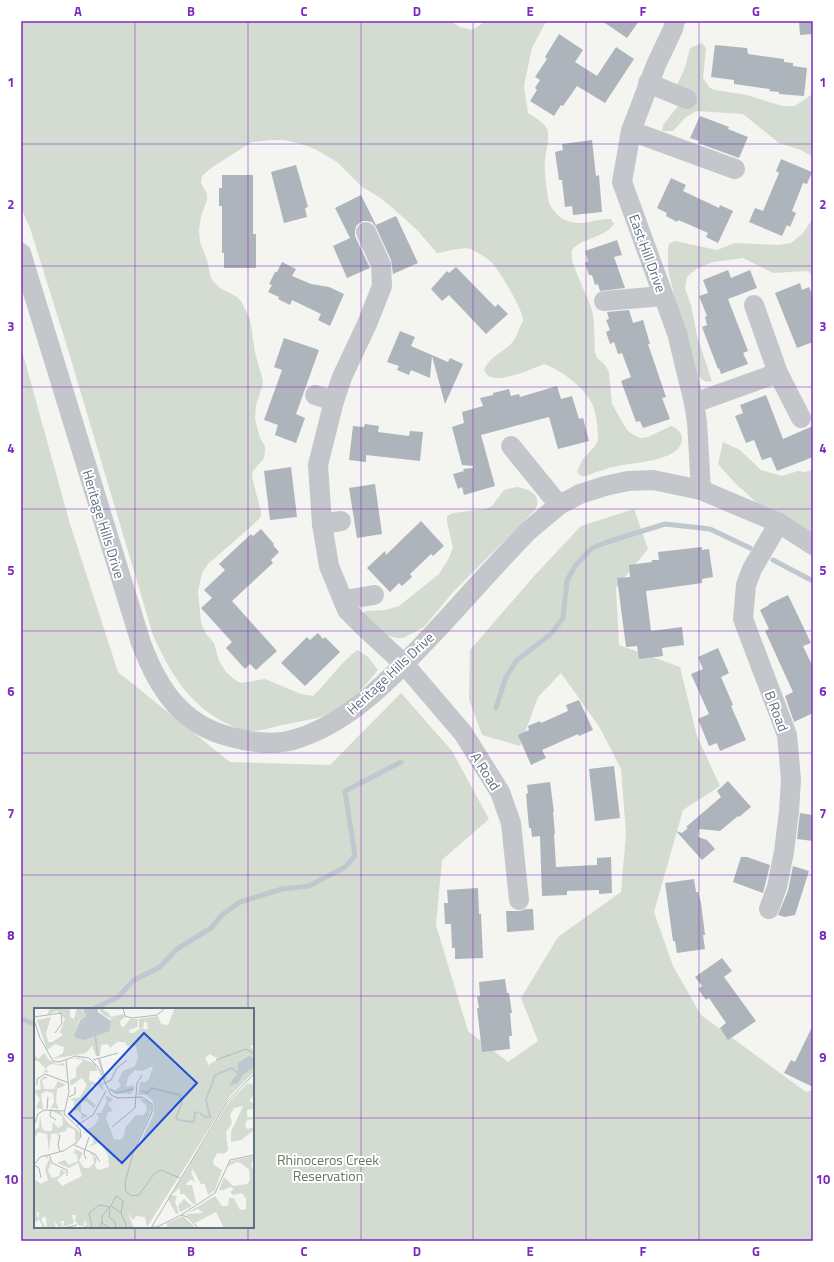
<svg xmlns="http://www.w3.org/2000/svg" width="834" height="1262" viewBox="0 0 834 1262" font-family="'Titillium Web',sans-serif">
<rect width="100%" height="100%" fill="#f4f4f0"/>
<g fill="#d4dcd1" fill-rule="evenodd">
<path d="M21,21H450L460,27L472,30L486,21H547L544,25L532,48L524,86L528,113C534,117 544,122 547,129C550,136 546,152 545,160C544,167 547,199 550,205C554,212 561,219 568,221C583,227 596,218 611,219L614,224C604,238 580,239 573,249C568,255 577,274 580,281C584,292 591,303 593,315C595,327 594,340 595,352L597,358L605,365L609,372L612,404L627,430L632,434L641,438L648,437L671,426C677,428 681,431 682,438C682,462 633,462 618,466C607,468 597,472 586,476H581L577,472L582,460L595,446L598,440C598,430 597,418 594,409C589,390 561,370 544,364C532,369 503,382 491,377C487,376 486,373 484,370C490,355 506,352 514,340C516,337 518,333 519,329C520,327 522,323 523,321C524,311 500,272 493,264C487,258 478,252 470,249C464,246 444,252 437,253L417,230L395,210L379,197L362,187L337,162L315,149L301,144L284,140H272L252,142L211,168L202,176L201,183L207,194V200L201,216L199,230L200,242L207,260L211,278L215,283L220,288L237,297L241,301L250,319L255,352L263,381L262,387L256,405L255,419L260,438L265,446V452L264,458L253,471L252,477L261,512L260,518L246,531L208,564L202,573L198,591L201,623L206,634L214,643L219,661L226,672L235,680L241,683L265,679L301,694L313,696C328,682 341,661 358,650L368,657L378,670C367,684 352,700 337,710C323,718 303,721 287,724C275,726 263,731 251,731C243,732 235,728 228,724C190,707 169,671 153,635L66,343L30,228L21,208Z"/>
<path d="M702,43L706,48L703,78L710,88L715,90L747,95L782,106H795L811,95L813,88V157L801,150L779,143L743,114L696,111L685,118L673,131H662L663,125L678,106C673,84 678,86 685,67C687,61 688,55 690,48Z"/>
<path d="M813,218V277L808,271L773,273L743,258L713,262L696,269L687,277L685,288L691,305L697,336L712,381L706,382L696,375L683,335L668,269V250L669,244L675,241L717,250L735,243L779,245L791,243L803,233Z"/>
<path d="M21,347L70,524L118,672L230,762L330,765L401,693L452,751L489,819L442,860L436,925L468,1031L508,1062L538,1041L521,998L558,937L621,892L626,834L621,769L600,728L561,673L538,697L520,746L482,735L469,699L470,650L535,575L581,526L634,509L648,549L616,588L619,645L680,667L697,736L720,786L683,810L654,912L673,966L701,1015L806,1092L813,1090V1241H21ZM35,1009H253V1227H35Z"/>
<path d="M723,442L740,450L761,470L782,476L798,471L804,472L813,470V539L779,523L735,483L718,464Z"/>
<path d="M517,487C529,489 543,495 535,510L454,591L424,627L403,638H396L377,632L362,615L366,611L386,610L399,606L439,574L449,558L453,547L447,522V516L453,513L486,509L492,506L504,490Z"/>
</g>
<g fill="none" stroke-linecap="round" stroke-linejoin="round">
<g stroke="#bfc8ce" stroke-width="5">
<path d="M773,560L813,581"/>
<path d="M496,708L506,677L517,660L551,634L563,618L567,580L576,565L592,548L607,542L665,524L710,529L750,548"/>
<path d="M93,1009L118,997L134,980L160,967L177,949L211,928L223,914L240,902L282,889L309,886L345,867L355,856L345,791L401,762"/>
<path d="M21,1019L35,1024"/>
</g>
</g>
<g fill="#aeb4bb">
<path d="M602,21H639L627,38Z"/>
<path d="M799,21H813V34L800,35Z"/>
<path d="M559,34L583,50L575,62L597,76L616,47L634,59L605,103L577,86L563,106L561,105L554,116L530,101L537,90L535,88L540,80L535,77L547,59L545,57Z"/>
<path d="M715,45L747,48L748,54L784,59V62L793,63V66L807,68L804,96L779,94V92L769,91L770,89L734,84V80L711,77Z"/>
<path d="M700,116L729,127L728,129L748,137L739,158L698,143L699,141L690,138Z"/>
<path d="M592,140L596,176L599,175L602,212L573,215L572,206L565,207L562,180H559L555,152L563,150L562,144Z"/>
<path d="M781,159L812,172L807,184L803,183L792,211L796,213L790,227L787,225L782,236L749,222L755,208L763,211L779,173L776,171Z"/>
<path d="M296,165L308,207L305,208L307,217L284,223L271,172Z"/>
<path d="M222,175H253V234H256V268H224V253H222V206H219V188H222Z"/>
<path d="M671,178L686,185L683,191L719,208L720,205L733,211L718,243L706,237L708,233L690,225L678,220L677,222L666,216L667,213L657,208Z"/>
<path d="M361,195L376,225L396,216L418,263L393,274L391,260L376,227L372,222L367,221H362L356,226L355,231V236L370,268L347,278L333,246L350,238L335,208Z"/>
<path d="M617,240L622,255L614,257L625,288L600,291L598,284L595,285L592,275H589L585,263L588,261L585,251Z"/>
<path d="M282,262L296,269L292,276L311,284L329,287L344,294L330,326L318,320L321,314L292,300L290,305L278,299L279,297L268,292L272,285L269,284L275,272H277Z"/>
<path d="M456,267L495,307L498,304L508,314L486,334L449,295L442,301L431,289L447,271L449,273Z"/>
<path d="M728,270L731,278L750,270L757,288L728,299L748,351L743,353L748,364L721,374L719,368L718,369L702,327L707,325L705,317L707,316L699,296L708,293L703,280Z"/>
<path d="M800,283L802,290L809,287L813,297V342L797,348L775,293Z"/>
<path d="M629,310L633,323L643,320L650,344H648L666,397L662,398L670,419L643,428L640,421L636,422L621,381L631,377L622,353L618,354L614,342L610,344L606,332L610,330L606,320L609,319L607,312Z"/>
<path d="M400,331L415,337L411,346L448,362L450,358L463,364L445,404L432,356L430,378L411,370L409,375L397,370L399,366L387,362Z"/>
<path d="M284,338L319,350L296,414L305,418L296,443L275,435L278,425L264,420L282,370L274,367Z"/>
<path d="M557,386L561,399L572,396L579,419L583,418L589,441L558,449L549,417L481,435L495,486L464,495L462,487L458,489L453,474L464,471L463,469L473,468V466L462,465L452,427L464,423L462,412L483,406L480,398L493,395V393L509,389L511,396L519,394L520,397Z"/>
<path d="M766,395L783,439L813,426V457L777,471L771,457L762,460L754,440L746,443L735,416L743,413L740,405Z"/>
<path d="M365,424L379,426L378,432L409,436L410,431L423,432L420,461L366,455V462L349,460L353,426L364,427Z"/>
<path d="M291,467L297,517L270,520L264,471Z"/>
<path d="M375,484L382,534L357,538L349,488Z"/>
<path d="M421,521L444,546L433,556L431,554L410,574L412,577L402,586L399,583L390,592L367,568L385,551L386,555Z"/>
<path d="M261,529L274,544L273,545L279,552L271,560L273,563L232,601L277,651L256,670L250,664L245,669L226,648L232,642L201,608L212,598L204,590L225,570L219,564L251,534L253,536Z"/>
<path d="M702,547V550L709,549L713,577L702,579V583L646,591L651,631L682,627L684,645L662,648L663,656L639,659L637,646L626,647L617,578L630,577L629,565L652,562V560H659L658,552Z"/>
<path d="M788,595L811,643L803,646L813,667V713L794,722L785,696L793,692L765,631L769,629L760,610L769,605V604Z"/>
<path d="M318,633L323,639L325,637L340,652L305,686L281,663L307,637L310,640Z"/>
<path d="M718,648L729,673L721,677L733,705L731,706L746,740L720,751L717,743L709,746L698,719L709,714L691,674L703,669L698,657Z"/>
<path d="M579,700L593,730L579,736L578,734L542,750L546,758L531,765L518,735L529,730L528,726L540,721L541,723L568,711L566,705Z"/>
<path d="M614,766L620,818L595,821L589,769Z"/>
<path d="M728,781L751,807L739,817L738,816L720,831L699,829L698,837L707,840L715,849L702,860L676,831L682,833L688,828L686,827L721,797L717,791Z"/>
<path d="M550,782L554,812H553L555,834H554L556,867L597,865V858L611,857L612,893L599,894V890L567,891V895L542,896L540,836L532,837L531,828H529L526,794L528,793L527,785Z"/>
<path d="M800,813L813,815V841L797,839Z"/>
<path d="M741,857H747L770,865L763,893L733,882Z"/>
<path d="M793,866L809,871L795,915L785,917L778,915L788,891Z"/>
<path d="M694,879L696,892H698L701,903L705,935H703L705,949L677,953L675,941H673L665,883Z"/>
<path d="M478,888L479,914H481L483,958L455,959V948H452L451,924H445L444,903H448L447,890Z"/>
<path d="M526,909H533L534,930L507,932L506,911H520Z"/>
<path d="M722,958L732,971L724,977L756,1021L728,1040L720,1028L726,1023L709,998L706,1000L698,989L702,986L695,977Z"/>
<path d="M505,979L507,993H509L512,1013H510L512,1036H509L510,1049L482,1052L477,1008H479L477,997L480,996L479,982Z"/>
<path d="M813,1025V1087L784,1073L791,1060L795,1062Z"/>
</g>
<g fill="none" stroke-linecap="round" stroke-linejoin="round">
<g stroke="#c3c6ca" stroke-width="20">
<path d="M675,21L673,29L656,65L631,131L622,182L677,333L694,403L697,422L701,490"/>
<path d="M648,83L687,99"/>
<path d="M631,131L735,169"/>
<path d="M366,232L381,265L382,286L367,324L342,377L334,401L318,465L322,524L329,566L347,610L365,628L404,664L463,733L500,792L511,823L519,900"/>
<path d="M21,253L141,643C158,688 181,725 231,737C253,743 277,746 299,738C359,718 404,664 446,620C473,590 500,560 528,531L559,505L580,494L605,486L628,481L653,480L701,490L779,523L813,545"/>
<path d="M604,301L663,296"/>
<path d="M754,305L778,373L801,418"/>
<path d="M315,395L334,401"/>
<path d="M694,403L778,373"/>
<path d="M511,446L559,505"/>
<path d="M322,524L341,521"/>
<path d="M344,600L374,595"/>
<path d="M769,909L777,887L784,852L789,811L791,780L789,756L787,735L743,619L746,585L752,569L779,523"/>
</g>
</g>
<path fill="none" stroke="#7b2cbf" stroke-width="1" stroke-opacity="0.55" d="M135,21V1009M248,21V1009M361,21V1241M473,21V1241M586,21V1241M699,21V1241M21,144H813M21,266H813M21,387H813M21,509H813M21,631H813M21,753H813M21,875H813M21,996H813M21,1118H35M253,1118H813M135,1227V1241M248,1227V1241"/>
<g text-anchor="middle" dominant-baseline="central" stroke-width="4" stroke-linejoin="round" paint-order="stroke">
<g font-size="14" fill="#617083" stroke="#fff">
<text transform="translate(648 253) rotate(70)">East Hill Drive</text>
<text transform="translate(104 524) rotate(73)">Heritage Hills Drive</text>
<text transform="translate(390 673) rotate(-43)">Heritage Hills Drive</text>
<text transform="translate(777 711) rotate(69)">B Road</text>
<text transform="translate(486 771) rotate(58)">A Road</text>
</g>
<g font-size="14" fill="#637a60" stroke="#fff">
<text x="328" y="1159">Rhinoceros Creek<tspan x="328" dy="16">Reservation</tspan></text>
</g>
</g>
<g transform="translate(34 1008)">
<rect width="220" height="220" fill="#f4f4f0"/>
<path d="M16,0H36V9L40,11L43,0H47L52,8L45,12L40,27L47,31L76,23L77,10L71,8L66,3V0H72L69,2L75,5L77,9L89,6L91,9L86,13L87,18L90,19L96,11H104L103,19L95,22L96,25H100L105,21H114L113,14H110L109,21L105,20V11L124,8L127,16L134,17L141,0H220V36L216,38L220,43V64L196,88L113,219L111,209L102,208L99,212L94,205L100,220H46L53,217L50,212V217L46,218L41,213L42,207H38L40,215L29,219L30,213H27L28,219L25,220L20,212L22,220H13L12,209H9L7,212L12,220H9L5,211V204H2L5,212L0,214V171L7,176L14,172L11,161L15,151L11,149L13,147L17,155L14,163L18,170L25,168L27,161L32,164L23,172L28,178L48,168L44,155L35,160L23,155L31,152L35,157L44,153L43,147L40,145L41,141L49,145L45,153L50,160H55L60,155L59,148L55,145L59,146L63,151L61,158L64,162L75,159L74,147L66,134L55,139L59,135L60,126L49,124L61,117L65,110L62,105H67L73,93L71,87L79,91L74,96L79,103L74,104L72,110L80,131L86,132L90,128L91,120L102,107H109L112,104L113,98L104,90L115,93L117,98L116,105L99,142L104,140L120,106L119,93L112,87H104L106,74H111L115,71L119,58L108,63L101,62L94,69L92,79L99,77L101,80L97,86L78,85L87,78L84,73L89,63L101,58L104,49L102,38H93L91,34H83L76,40L74,36L67,37L66,47L62,48L58,38L52,45L19,51L29,45L30,39L21,36L13,42L3,12L17,9L12,25L14,34H18L29,27L26,24L31,11L23,3L13,7ZM176,46L184,51L173,58L174,56L171,50ZM10,45L15,52L23,56L30,55L31,58L17,56L12,60L14,64L8,65L12,62L11,60L4,53H0V46L4,51ZM44,49L61,56L64,63H56L55,72L62,75L66,73L64,69H66L70,83L64,77H58L53,90L61,97L66,90L60,100L52,93L47,94V104L54,108L47,111L48,107L44,102L40,103V93L36,91L46,89L53,77L48,70L36,78V72L42,69V60L49,53L47,51H40ZM11,68L14,70L8,72L10,81H20L24,73L32,77L23,81L22,95L25,101L17,100L20,94L19,85L12,83L7,86L9,101L2,100L6,91L0,83L7,81L6,72ZM214,75L220,77V86L215,93L220,96V101L213,102V109H220V111L213,112L211,118L214,121L220,119V122L207,132L197,134V124L209,98L200,100L196,107L198,115L192,124L194,142L190,146L183,145L179,153L180,157L188,162L181,182L174,187L171,176H167L156,156L194,95ZM18,103H26L34,115L44,122L47,128L41,134V122L34,119L32,123L25,125V130L23,125L17,126L15,144L13,126L4,124L0,131V122L5,120L6,107L8,120L11,123H18L19,114L24,120L29,117L28,108ZM220,148L217,158L220,161V220H190L182,204L161,215L152,206L169,205L164,201L153,205L181,188L188,198H194L195,190H200L206,202L212,201V191L208,185L199,187L196,184L200,181L196,179L190,182H185L190,169L199,178L213,176L216,172L215,162L207,155L203,154L193,159L197,153ZM156,157L160,162L157,163L161,175L157,171L151,177H158L162,195L160,197L150,186H143H146V180L138,186ZM136,187L143,188L141,194L145,205L142,206L134,191ZM150,191L158,198L146,204L144,198ZM149,208L162,220H133V215Z" fill="#d4dcd1" fill-rule="evenodd"/>
<path d="M48,0H64V4L77,13L76,23L50,32L42,30L40,27L46,12L52,8ZM215,48L220,50V59L210,66L203,76L195,77L203,66L204,55Z" fill="#bfc8ce"/>
<path fill="none" stroke="#bfc8ce" stroke-width="2" d="M61,27L64,48M65,51L71,71M76,81L83,85L99,81M108,83L113,85L118,80L146,87L148,95L142,110L145,112L160,114L161,105L165,104M166,105L171,109H176L172,92L181,67L198,60L203,65"/>
<path fill="none" stroke="#b0b7be" stroke-width="1" d="M89,0L91,8L98,10L123,7L131,0M0,9L27,5L28,15L21,25M0,12L6,30L19,53L25,54L42,48L55,50L64,59L77,87L84,90L108,89L118,96V104L100,142L91,174L92,184L98,188L105,187L120,166L127,162L146,170M59,52L84,45M182,52L212,41L220,46M69,76L77,72L83,60L93,52M3,77V71L11,66L35,75M35,89L41,86V79M13,101L14,89M17,101L16,108L22,112M1,115L4,106L10,102L30,103M42,118L59,107L72,83M78,119L101,100L103,75L108,67M40,137L61,146L66,154M26,144L24,137L26,127M15,146L18,155L33,162V168M52,151L50,145L55,129M0,157L6,149L29,143L42,135L47,129L46,121L30,106L35,84L32,51M0,157L5,160L7,170M87,205L77,198L82,188L89,193L87,205L93,220M147,207L181,185L196,152L220,147M68,215V208L75,199M117,219H123L147,207L154,209L164,220M30,220L43,217M58,220L55,205L65,197L76,199L75,209L81,214L82,220M65,220L68,215L76,220M117,220L193,94L220,66"/>
<path fill="#1d4ed8" fill-opacity="0.15" stroke="#1d4ed8" stroke-width="2" d="M110,25L163,75L88,155L35,106Z"/>
<rect width="220" height="220" fill="none" stroke="#617083" stroke-width="2"/>
</g>
<rect width="834" height="1262" fill="none" stroke="#ffffff" stroke-width="44"/>
<rect x="22" y="22" width="790" height="1218" fill="none" stroke="#7b2cbf" stroke-width="1.5"/>
<g font-size="13" text-anchor="middle" font-weight="bold" fill="#7b2cbf">
<text x="78" y="16">A</text>
<text x="191" y="16">B</text>
<text x="304" y="16">C</text>
<text x="417" y="16">D</text>
<text x="530" y="16">E</text>
<text x="643" y="16">F</text>
<text x="756" y="16">G</text>
<text x="11" y="87">1</text>
<text x="823" y="87">1</text>
<text x="11" y="209">2</text>
<text x="823" y="209">2</text>
<text x="11" y="331">3</text>
<text x="823" y="331">3</text>
<text x="11" y="453">4</text>
<text x="823" y="453">4</text>
<text x="11" y="575">5</text>
<text x="823" y="575">5</text>
<text x="11" y="696">6</text>
<text x="823" y="696">6</text>
<text x="11" y="818">7</text>
<text x="823" y="818">7</text>
<text x="11" y="940">8</text>
<text x="823" y="940">8</text>
<text x="11" y="1062">9</text>
<text x="823" y="1062">9</text>
<text x="11" y="1184">10</text>
<text x="823" y="1184">10</text>
<text x="78" y="1256">A</text>
<text x="191" y="1256">B</text>
<text x="304" y="1256">C</text>
<text x="417" y="1256">D</text>
<text x="530" y="1256">E</text>
<text x="643" y="1256">F</text>
<text x="756" y="1256">G</text>
</g>
</svg>
